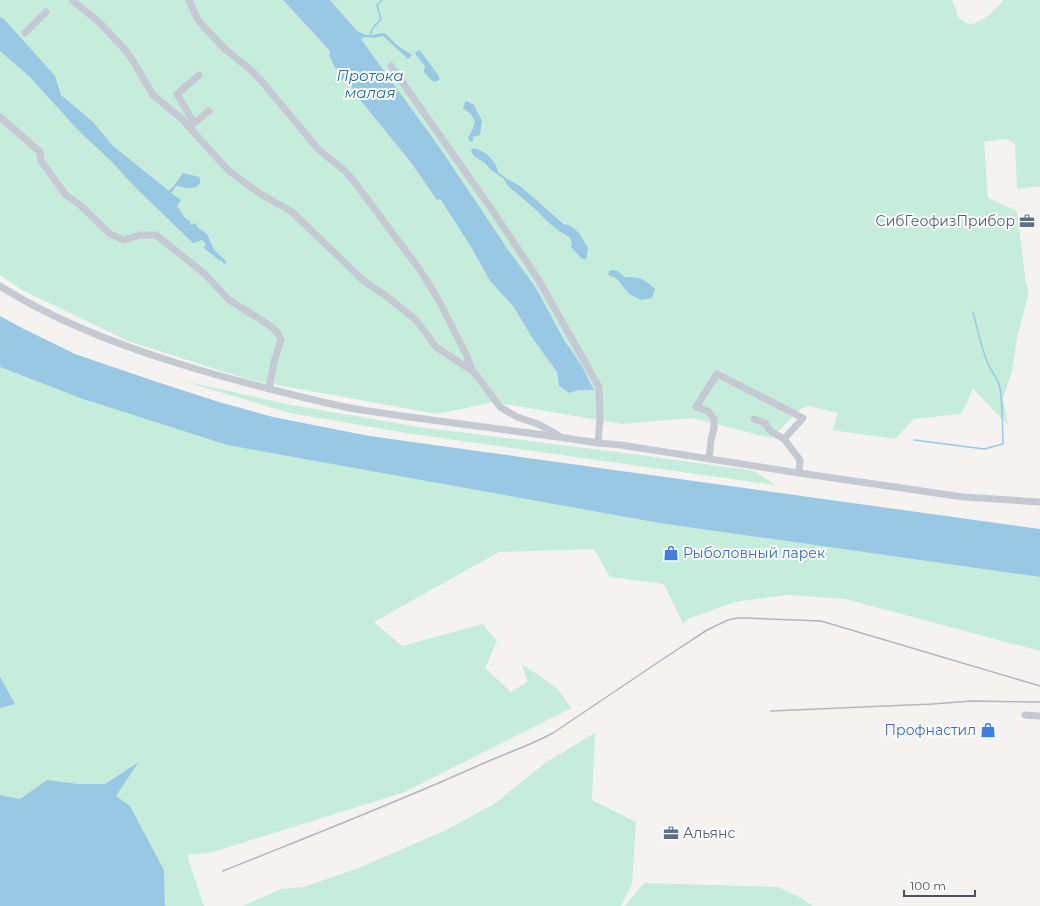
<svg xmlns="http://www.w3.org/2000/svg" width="1040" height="906" viewBox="0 0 1040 906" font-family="Montserrat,sans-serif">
<rect width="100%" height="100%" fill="#f4f3f2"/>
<g fill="#c6ecdb" fill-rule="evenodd">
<path d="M0,0H283L330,51L329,55L335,68H340L352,87V90L409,160L422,179L439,199L471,247L490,281L513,306L533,339L557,372L559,386L569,393L579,390H594L582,366L564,340L536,288L507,248L440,148L361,39L364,37L374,38L383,36L395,47L412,55L398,46L386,34L381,33L373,35H366L357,31L330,0H952L958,14H956C960,19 965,25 972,24C980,23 1000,7 1003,0H1040V186L1017,189L1015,144L1006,139L984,142L988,198L1017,211L1026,284L1028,289V296L1017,338L1012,371L1003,399L1008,425L973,389C968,397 967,407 960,414L914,419L895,439L832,430L838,413L809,406L802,408L771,438L692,418L622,424L494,402L437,414L250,380L128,341L22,290L0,275ZM533,207H545L565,224L581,258L569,237L559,231L549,223ZM624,277H637L629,294L616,278Z"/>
<path d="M0,367L80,398L227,445L659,523L1040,577V651L845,599L787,595L735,602L690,618L683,624L664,584L610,577L594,549L499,552L374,622L402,646L483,624L497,641L485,668L511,692L527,682L522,664L557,688L571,708L405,792L210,853L187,855L204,906H165L164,870L130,807L116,796L139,763L105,784H78L47,780L20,799L0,795Z"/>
<path d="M183,381L292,405L419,427L648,456L754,471L775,485L412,434L290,413Z"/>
<path d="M595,733L592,800L636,822L632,884L621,906H243L281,889L304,887L361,867L446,830L494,804L545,763Z"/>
<path d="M644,883L778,887L801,898L813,906H625Z"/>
</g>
<g fill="#98c8e4">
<path d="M283,0H330L357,31L366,35H373L381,33L386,34L398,46L412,55L408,59L383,36L374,38L364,37L361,39L440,148L507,248L536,288L564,340L582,366L594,390H579L569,393L559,386L557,372L533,339L513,306L490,281L471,247L440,199L437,200L409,160L352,90V87L348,81V79L346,77L342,80L339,79V76L342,71L340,68H335L329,55L330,51Z"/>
<path d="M0,17L4,19L55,76L61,95L93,122L113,146L169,191L173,187L183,173L199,177L200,179V183L197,187C190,189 184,188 178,186H176L171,193L181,200L177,206L185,218L191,222L190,224L192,225L194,223L197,225V227L207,234L214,250L227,262L224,264L221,260L220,261L204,248L206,244L202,240L193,243L135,187L110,160L78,130L29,76L0,51Z"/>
<path d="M419,50L422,53L438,75L440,79L435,82L430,79L424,72L425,66L416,55L415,53Z"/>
<path d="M467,101L474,105L482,121L480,135L473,137V141L470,142L468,137L472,131L475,122L471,114L463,108L465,102Z"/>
<path d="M473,148C484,150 496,160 498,172L507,179L520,186L564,224L571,226L579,233L588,248L586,260L581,258L571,247L572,243L569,237L559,231L549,223L533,207L508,186L504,179L490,169L485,163L474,156L471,151Z"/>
<path d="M610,270L618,271L624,277C640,277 643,278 655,289L652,298L641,300L629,294L616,278L608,275Z"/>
<path d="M0,316L20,327L75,354L151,380L219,402L273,417L369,436L1040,529V577L659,523L227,445L80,398L0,367Z"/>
<path d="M0,677L15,704L0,708Z"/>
<path d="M139,762L116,796L130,806L164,870L165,906H0V795L20,799L47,780L78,784H105Z"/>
</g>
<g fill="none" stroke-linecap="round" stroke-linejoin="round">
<g stroke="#98c8e4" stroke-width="1.5">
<path d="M370,35L373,28L381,19L377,5L382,0"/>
<path d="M914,440L984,449L1003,444C1002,426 1003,405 1000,388C999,380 992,373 989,366C981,348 978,331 973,312"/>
</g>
<g stroke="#c5cad2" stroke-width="7">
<path d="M72,0L99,22L127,52L133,61L153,95L183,120L189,127L228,170L259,193L292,212L365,282L385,295L416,320L436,347L471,370"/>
<path d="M189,0L197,18L203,26L225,49L251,70L264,84L318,149L345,171L353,180L420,270L438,299L466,354L472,370L477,376L500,407L517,417L538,424L558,435"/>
<path d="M25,33L46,12"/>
<path d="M391,66L490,207L538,279L599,387L600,418L598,443"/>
<path d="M0,117L40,152L41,161L66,195L80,205L110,234L124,240L140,235H156L205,274L229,300L269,325L277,332L281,340L274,362L269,389"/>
<path d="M194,123L209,111"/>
<path d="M189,127L194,123L177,94L199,75"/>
<path d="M0,286C55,321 118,345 180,364C211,374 242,382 274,390C301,397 328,404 356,409C436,422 517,430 598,443L621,445L799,473L963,497L1040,502"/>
<path d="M754,419L765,423L770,431L784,439L800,460L799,473"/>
<path d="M709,459L711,440L714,428V419L708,411L696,407L717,374L803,418L784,439"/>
<path d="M1025,715L1040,716"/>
</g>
<g stroke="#b5b6bb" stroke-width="1.5">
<path d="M771,711L932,704L972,701L1040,702"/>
<path d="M223,871C310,836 398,802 484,763C507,753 531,745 553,733L657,663L707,630L728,620L737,618H745L821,621L1040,686"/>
</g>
</g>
<defs>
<g id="office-bare" transform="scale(1.2)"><path d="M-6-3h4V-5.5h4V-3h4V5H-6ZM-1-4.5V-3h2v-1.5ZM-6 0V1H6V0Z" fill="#5c6f8a" stroke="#fff" stroke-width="2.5" paint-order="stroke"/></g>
<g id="shop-bare" transform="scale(1.2)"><path d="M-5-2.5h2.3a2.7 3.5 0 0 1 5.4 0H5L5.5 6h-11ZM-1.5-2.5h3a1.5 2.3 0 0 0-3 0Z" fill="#3f7fe0" stroke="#fff" stroke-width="2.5" paint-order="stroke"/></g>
</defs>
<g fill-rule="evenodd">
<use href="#office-bare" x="1027" y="221"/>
<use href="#shop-bare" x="671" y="553"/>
<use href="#shop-bare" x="988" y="730"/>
<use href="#office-bare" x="671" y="833"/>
</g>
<g text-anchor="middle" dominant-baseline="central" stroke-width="4" stroke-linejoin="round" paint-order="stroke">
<g font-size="14" fill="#4e5e75" stroke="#fff" text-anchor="end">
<text x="1015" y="221">СибГеофизПрибор</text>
<text x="683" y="833" text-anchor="start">Альянс</text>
</g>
<g font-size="14" fill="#366cbe" stroke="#fff" text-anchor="start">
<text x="683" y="553">Рыболовный ларек</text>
<text x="976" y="730" text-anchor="end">Профнастил</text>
</g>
<g font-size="15" font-style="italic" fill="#1c6fa0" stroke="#fff">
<text x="370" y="75">Протока<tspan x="370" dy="17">малая</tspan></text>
</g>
</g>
<path d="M904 890v6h71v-6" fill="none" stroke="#4c525e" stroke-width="2"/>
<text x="910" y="890" font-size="12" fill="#4c525e" stroke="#ffffff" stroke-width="3" paint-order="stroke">100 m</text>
</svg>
